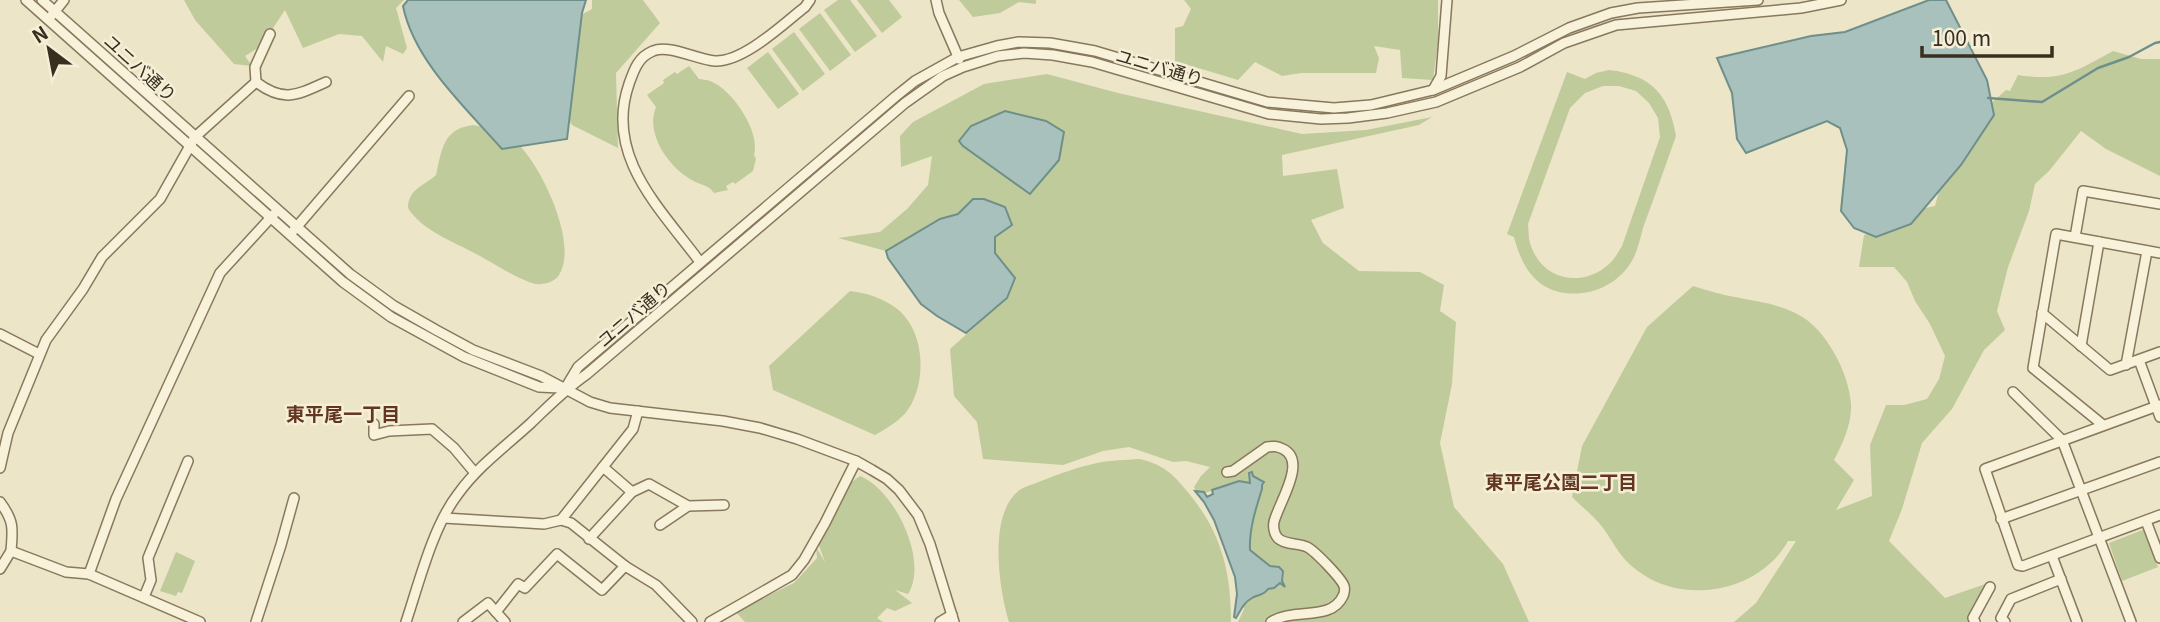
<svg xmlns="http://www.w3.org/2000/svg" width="2160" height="622" viewBox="0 0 2160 622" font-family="Georgia,'Noto Sans JP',serif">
<rect width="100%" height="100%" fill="#ede5c7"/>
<g fill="#c0cb9b" fill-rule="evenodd">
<path d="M184,0H404L396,8L407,48L403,54L386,46L383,62L362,36L339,34L303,48L285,10L261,46L245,56L252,66L234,64L195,20Z"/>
<path d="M592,0H643L660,23L616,73L618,148L572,125L543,82L551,31L592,9Z"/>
<path d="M838,0H850L877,36L855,52L824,10Z"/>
<path d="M857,0H889L902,17L882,33Z"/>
<path d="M959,0H1036V4L1019,2L1000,13L973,17Z"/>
<path d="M1184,0H1438V42L1433,80L1402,78L1400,50L1374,46L1379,58L1376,73H1301L1282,76L1255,62L1238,80L1175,61V28L1183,26L1191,9Z"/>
<path d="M820,13L851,55L830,71L799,29Z"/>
<path d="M794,32L825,74L803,91L772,49Z"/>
<path d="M2113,51L2141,59H2160V176L2106,149L2081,131L2049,171L2035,184L2029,211L2008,267L1997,311L2005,330L1984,350L1952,409L1922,443L1902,509L1889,541L1945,598L1988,583L1970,616V622H1734L1756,603L1796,541H1788C1761,590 1687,606 1641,573C1621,560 1616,546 1603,528C1595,517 1582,507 1572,497L1582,446L1647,327L1693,286C1707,290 1721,295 1735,297C1759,302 1775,303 1797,314C1826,328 1849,373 1851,404C1852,423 1843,443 1834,460L1854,480L1836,510L1872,496L1870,445L1886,405H1904L1927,399L1939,379L1945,356L1930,324L1915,301L1907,282L1894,267H1859L1864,235L1897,226L1916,210L1935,206L1944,171L1987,107L2006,90L2010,91L2018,75C2062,82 2076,71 2113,51Z"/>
<path d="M768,52L799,94L778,109L747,68Z"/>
<path d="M689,66L699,79C699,79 709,80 710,81C732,89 761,132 754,155L756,159L753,171L735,184L733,182L726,186L728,190L714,193C708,184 699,185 690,179C668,166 645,133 656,107L647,95L664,83L663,80L675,72L677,74Z"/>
<path d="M1609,70C1652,75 1669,95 1676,136C1665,167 1654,198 1643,228C1640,239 1637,254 1630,264C1615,287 1586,298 1559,292C1532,286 1520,261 1514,237L1507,234L1567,72L1585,79L1596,73ZM1603,86H1619L1636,91L1649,103L1658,118L1660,137L1622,246C1618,252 1615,259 1609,264C1583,288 1543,281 1531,246C1528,239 1529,231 1528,224L1570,108L1585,93Z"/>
<path d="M1047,74L1118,93L1302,134L1366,130L1432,117L1419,125L1282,155L1283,176L1337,169L1344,208L1311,220L1323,243L1359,271L1420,272L1444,285L1440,311L1456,322L1452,384L1440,443L1454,507L1503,564L1529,622H1238L1244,609L1243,599L1252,557L1235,484L1198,495L1194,487L1201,476L1210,467L1186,461L1173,462L1129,447L1103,451L1063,465L983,459L977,422L954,396L950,349L1007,298L1015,279L995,253V237L973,199L958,214L940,219L886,251L838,238L880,232L907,209L928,185L932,156L901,167L900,136L913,122L984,84Z"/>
<path d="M473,125C490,128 504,131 517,143C541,165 579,244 559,275C555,282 543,285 536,284C519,280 493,263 478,255C455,242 422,231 408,208C408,189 424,186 436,175C442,149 443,129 473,125Z"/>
<path d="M850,291C866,293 883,298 896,308C923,328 927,374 912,403C905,418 889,427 875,435L773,390L769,366Z"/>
<path d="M1140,459C1165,465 1175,476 1191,496C1222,535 1231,573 1231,622H1009C999,589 987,512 1021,489C1026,486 1035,484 1041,481C1059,474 1078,467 1097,463C1111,460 1126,460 1140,459Z"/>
<path d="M860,476C895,490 929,561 908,594L895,590L912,603L895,611L887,608L877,618L883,622H745L735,611L794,583L817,558L816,547L825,562L818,543L849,484Z"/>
<path d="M2145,529L2158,567L2122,581L2109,543Z"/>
<path d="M176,552L195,561L182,593L178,592L176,596L160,591Z"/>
</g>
<g fill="#a8c1bc" stroke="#6f8f8a" stroke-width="2">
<path d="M408,0H586L582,13L567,139L502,149C466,108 414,61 403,6Z"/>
<path d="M1929,0H1946L1987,80L1994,115L1961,165L1911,224L1876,237L1854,228L1841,211L1847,150L1840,128L1827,121L1746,153L1737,139L1732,93L1717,58L1811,36L1845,32Z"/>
<path d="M1005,111L1046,121L1064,132L1059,160L1030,194L963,146L959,141L971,126Z"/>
<path d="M973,199H984L1005,207L1012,225L995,237V253L1015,278L1007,298L966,333L937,316L921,304L888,258L886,251L940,219L958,214Z"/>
<path d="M1252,472L1253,476L1264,482L1262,485V489C1256,508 1249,529 1250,550L1270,566L1279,567L1283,571L1282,581L1285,587L1280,583L1274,588L1268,589C1263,596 1259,594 1252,598C1243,603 1241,610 1236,618L1234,617L1237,594L1235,577L1214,520L1204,502L1195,491L1204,492L1207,497L1213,494L1212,490L1239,481L1250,483L1249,473Z"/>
</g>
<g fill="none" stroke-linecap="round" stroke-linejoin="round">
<path stroke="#6f8f8a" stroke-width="2.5" d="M1988,98L2042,102L2098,68L2129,57L2155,43L2160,42"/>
<g stroke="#88785d" stroke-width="12">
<g id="minor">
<path d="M26,0L343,282L391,317L464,357L539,387L560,388"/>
<path d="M42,0L350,274L394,306L436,330L473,350L541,376L590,402L610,408L723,421L760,428L797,439L856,461L872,470L887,479L899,490L918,515L930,544L954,622"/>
<path d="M936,0L939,13L959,59"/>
<path d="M52,15L64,0"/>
<path d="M256,82C284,103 297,95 326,82"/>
<path d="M1433,90L1441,76L1447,0"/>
<path d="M294,230L409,96"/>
<path d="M2075,237L2083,191L2160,204"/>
<path d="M700,262C660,208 604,156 629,84C634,70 638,57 653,51C669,44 698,60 715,61C744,62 783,24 805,7L810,0"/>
<path d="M2042,313L2110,370L2160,352"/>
<path d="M0,334L39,354"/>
<path d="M2081,346L2099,242"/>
<path d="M2139,360L2160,417"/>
<path d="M2126,365L2147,251"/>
<path d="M566,387L578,367L895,97L915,81L958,57L997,46L1019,42L1050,43L1095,51L1267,102L1334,108L1371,105L1433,90L1514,56L1569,28L1611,13L1638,8L1758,0"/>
<path d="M2013,392L2062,440L2131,622"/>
<path d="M2160,405L1985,469L2018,565L2023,566L2160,515"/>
<path d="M374,424V435L389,431L432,429L454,448L475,473"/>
<path d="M2103,425L2033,368L2056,234L2160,253"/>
<path d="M0,468L8,433L46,340L83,289L102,257L160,199L195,137L256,82L255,67L270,34"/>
<path d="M1227,472L1233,471L1267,447C1274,446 1277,446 1283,449C1308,461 1278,504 1274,522C1273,526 1274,533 1277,537C1283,545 1299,543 1307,547C1315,551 1341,578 1344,586C1345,589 1344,594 1343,596C1331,622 1294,607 1271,622"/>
<path d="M632,492L649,484L688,506L724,505"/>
<path d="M0,502C14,521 13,528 11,551"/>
<path d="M444,518L544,524L561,520L571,523L625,566L656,585L692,622"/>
<path d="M2001,519L2160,462"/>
<path d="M561,520L633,429L638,411"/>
<path d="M2146,521L2160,558"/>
<path d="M660,525L688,506"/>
<path d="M589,539L632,492L603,467"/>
<path d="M2052,556L2077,622"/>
<path d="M0,569L11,551L66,572L89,574L200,622"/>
<path d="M89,574L116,499L220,273L274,214"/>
<path d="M144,597L151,580L148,558L188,461"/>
<path d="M496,612L518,584L525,588L557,554L602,590L625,566"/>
<path d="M256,622L281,545L294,498"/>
<path d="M406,622C419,583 433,526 458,494C478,466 506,446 531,423C551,404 564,390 587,374L905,103L943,76L963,67L998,56L1024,53L1053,55L1092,62L1269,114L1321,119L1348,118L1387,113L1436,102L1520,67L1564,43L1616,25L1801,8L1841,0"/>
<path d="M463,622L488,603L505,622"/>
<path d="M710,622L792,575L804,560L825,523L856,461"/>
<path d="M940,622L952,615"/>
<path d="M1975,622L1973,618L1990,587"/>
<path d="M2005,622L2001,618L2011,599L2061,579"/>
</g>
</g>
<use href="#minor" stroke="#f8f2da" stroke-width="9"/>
</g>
<g text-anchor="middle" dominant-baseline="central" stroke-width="5" stroke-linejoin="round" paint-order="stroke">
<g font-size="18" fill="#392e20" stroke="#f4efd6">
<text transform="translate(1160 66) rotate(16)">ユニバ通り</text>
<text transform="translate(141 67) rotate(42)">ユニバ通り</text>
<text transform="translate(633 313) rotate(-41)">ユニバ通り</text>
</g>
<g font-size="19" font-weight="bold" fill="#633621" stroke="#f4efd6">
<text x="343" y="412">東平尾一丁目</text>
<text x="1561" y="480">東平尾公園二丁目</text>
</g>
</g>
<g transform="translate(49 49) rotate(328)" stroke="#f4efd6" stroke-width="5" paint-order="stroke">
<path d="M0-5L12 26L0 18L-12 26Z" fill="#392e20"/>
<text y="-10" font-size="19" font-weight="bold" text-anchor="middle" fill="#392e20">N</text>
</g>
<path d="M1922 46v10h130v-10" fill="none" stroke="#392e20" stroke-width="3.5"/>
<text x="1932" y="46" font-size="21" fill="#392e20" stroke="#f4efd6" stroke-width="5" paint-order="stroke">100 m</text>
</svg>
